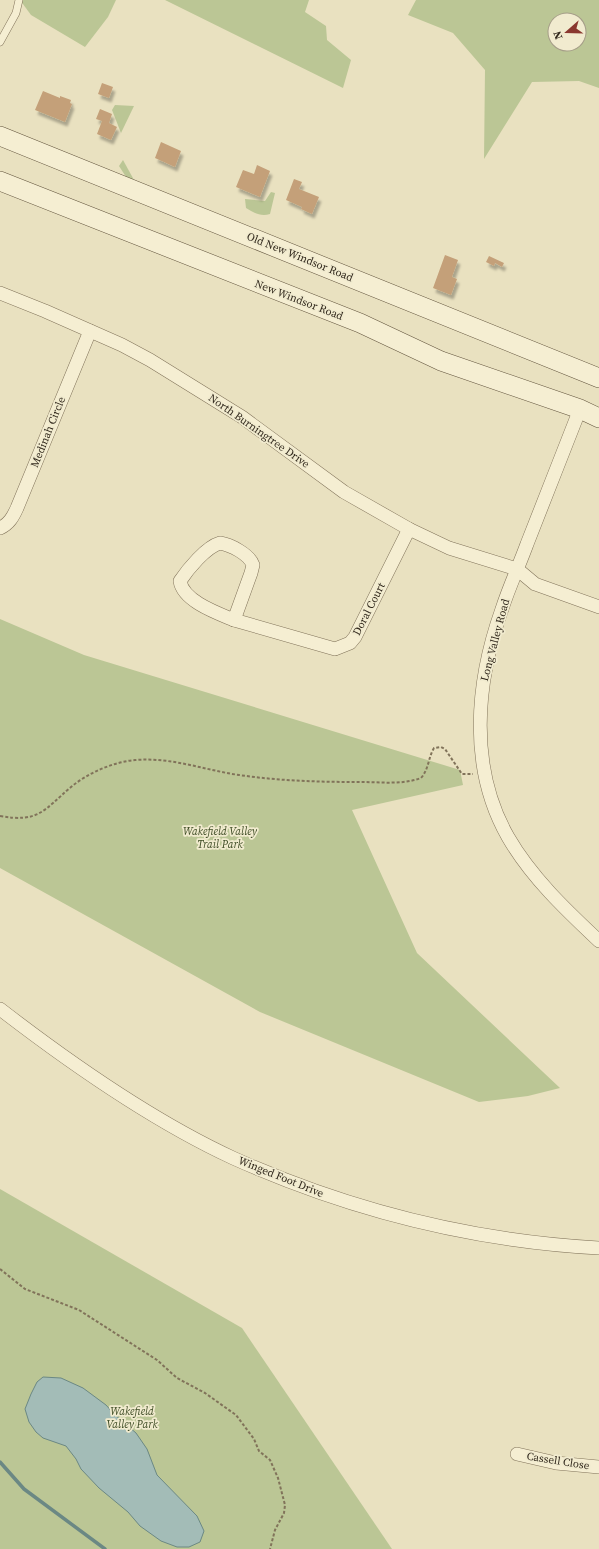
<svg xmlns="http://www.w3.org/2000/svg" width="599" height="1549" viewBox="0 0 599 1549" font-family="'Source Serif 4',serif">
<defs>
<filter id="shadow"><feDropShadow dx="2.5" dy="4.5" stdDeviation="1" flood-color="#0004"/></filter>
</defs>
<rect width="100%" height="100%" fill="#e9e1c0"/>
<g fill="#bbc695" fill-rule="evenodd">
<path d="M20,0H116L108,17L85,47L31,15Z"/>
<path d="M165,0H309L305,12L326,26L327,40L351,60L343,88Z"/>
<path d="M416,0H599V88L579,81L532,82L484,159L485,70L453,33L408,15ZM555,20H579V44H555Z"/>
<path d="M115,105L134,106L121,133L112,110Z"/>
<path d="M123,160L134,180H128L119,166Z"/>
<path d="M271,192L275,193L270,214C261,217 254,213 246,208L245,199L265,201Z"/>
<path d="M0,619L84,655L460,770L463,785L352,810L417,953L560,1088L528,1096L479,1102L260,1012L0,868Z"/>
<path d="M0,1189L242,1328L392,1549H0Z"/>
</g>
<path fill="#a3bcb7" stroke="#6b8884" d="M43,1377L61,1378L83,1388L106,1405L115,1415L136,1433L147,1449L157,1475L197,1516L204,1531L200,1542L189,1547H177L161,1541L140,1526L128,1512L99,1488L81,1469L76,1459L66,1446L43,1438L36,1432L29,1422L25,1409L31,1394L37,1382Z"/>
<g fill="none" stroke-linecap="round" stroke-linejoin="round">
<path stroke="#6b8884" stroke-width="3.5" d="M0,1462L24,1489L105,1549"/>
</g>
<g fill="#c4a079" filter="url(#shadow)">
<path d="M102,83L113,87L109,98L98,94Z"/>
<path d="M43,91L60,98V96L71,100L70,103L72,104L65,122L35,110Z"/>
<path d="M100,109L112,114L109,123L117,127L111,140L97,134L102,121L96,119Z"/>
<path d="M161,142L181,151L175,167L155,158Z"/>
<path d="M257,165L270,171L260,197L236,187L243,170L254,174Z"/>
<path d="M294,179L302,182L299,189L319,197L312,214L301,209L302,207L286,200Z"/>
<path d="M445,255L458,260L452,277L457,279L451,295L433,288Z"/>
<path d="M489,256L504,263L502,267L495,263L494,266L486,262Z"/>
</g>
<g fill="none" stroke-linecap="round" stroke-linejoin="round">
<g stroke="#81735a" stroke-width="8">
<path id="lane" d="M0,42L16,13L19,0"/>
</g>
<g stroke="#81735a" stroke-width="14">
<g id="street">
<path d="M0,293L45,311L122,345L150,360L242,417L344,492L409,529L449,548L517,569L535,584L599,607"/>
<path d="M580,409C562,454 545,499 527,544C519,566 509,587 502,609C476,682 468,767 508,837C531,877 566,910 599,941"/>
<path d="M0,528C9,524 13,517 17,508L90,331"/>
<path d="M220,543C231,545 249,554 253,565L251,573L234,620C217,613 183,601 180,581C188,569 206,547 220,543Z"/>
<path d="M234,620L335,649L350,643L355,637L409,529"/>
<path d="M0,1009C70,1063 153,1121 233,1158C349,1210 472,1241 599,1248"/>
<path d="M517,1454L556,1463L599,1467"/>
</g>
</g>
<g stroke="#62543d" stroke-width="20">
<g id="secondary">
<path d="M0,136L599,378"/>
<path d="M0,181L360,323L441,361L580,409L599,418"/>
</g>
</g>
<g stroke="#81735a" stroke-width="2" stroke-dasharray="3 2" stroke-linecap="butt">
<path d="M0,816C39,823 44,810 71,787C88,773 113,762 135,760C172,757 204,770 239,775C280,781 320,782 361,782C381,782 402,785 421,778C429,769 428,758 434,748L441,747L445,749L462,774H473"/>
<path d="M0,1269L25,1289L79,1310L157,1360L177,1378L205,1393L236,1415L254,1439L259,1451L270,1460L278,1478L285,1505L284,1513L275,1530L270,1549"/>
</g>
<use href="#lane" stroke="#f5eed2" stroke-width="7"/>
<use href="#street" stroke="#f5eed2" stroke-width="13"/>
<use href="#secondary" stroke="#f5eed2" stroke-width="19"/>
</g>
<g text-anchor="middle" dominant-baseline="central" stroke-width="3.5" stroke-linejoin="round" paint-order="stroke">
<g font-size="11" fill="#32291d" stroke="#f1ebcf">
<text transform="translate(300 257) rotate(22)">Old New Windsor Road</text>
<text transform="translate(299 300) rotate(21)">New Windsor Road</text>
<text transform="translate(259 431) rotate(35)">North Burningtree Drive</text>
<text transform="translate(48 432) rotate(-68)">Medinah Circle</text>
<text transform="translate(369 609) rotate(-63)">Doral Court</text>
<text transform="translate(495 640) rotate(-75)">Long Valley Road</text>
<text transform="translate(281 1177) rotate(22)">Winged Foot Drive</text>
<text transform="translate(558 1461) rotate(9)">Cassell Close</text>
</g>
<g font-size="11" font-style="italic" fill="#3e4c25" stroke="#f1ebcf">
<text x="220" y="831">Wakefield Valley<tspan x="220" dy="13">Trail Park</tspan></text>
<text x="132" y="1411">Wakefield<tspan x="132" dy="13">Valley Park</tspan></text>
</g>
</g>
<g transform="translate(567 32) rotate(250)"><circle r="19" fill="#f1ebcf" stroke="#a59d88"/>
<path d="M0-3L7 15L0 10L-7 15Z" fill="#8a382f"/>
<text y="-6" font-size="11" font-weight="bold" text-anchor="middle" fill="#32291d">N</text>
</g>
</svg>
